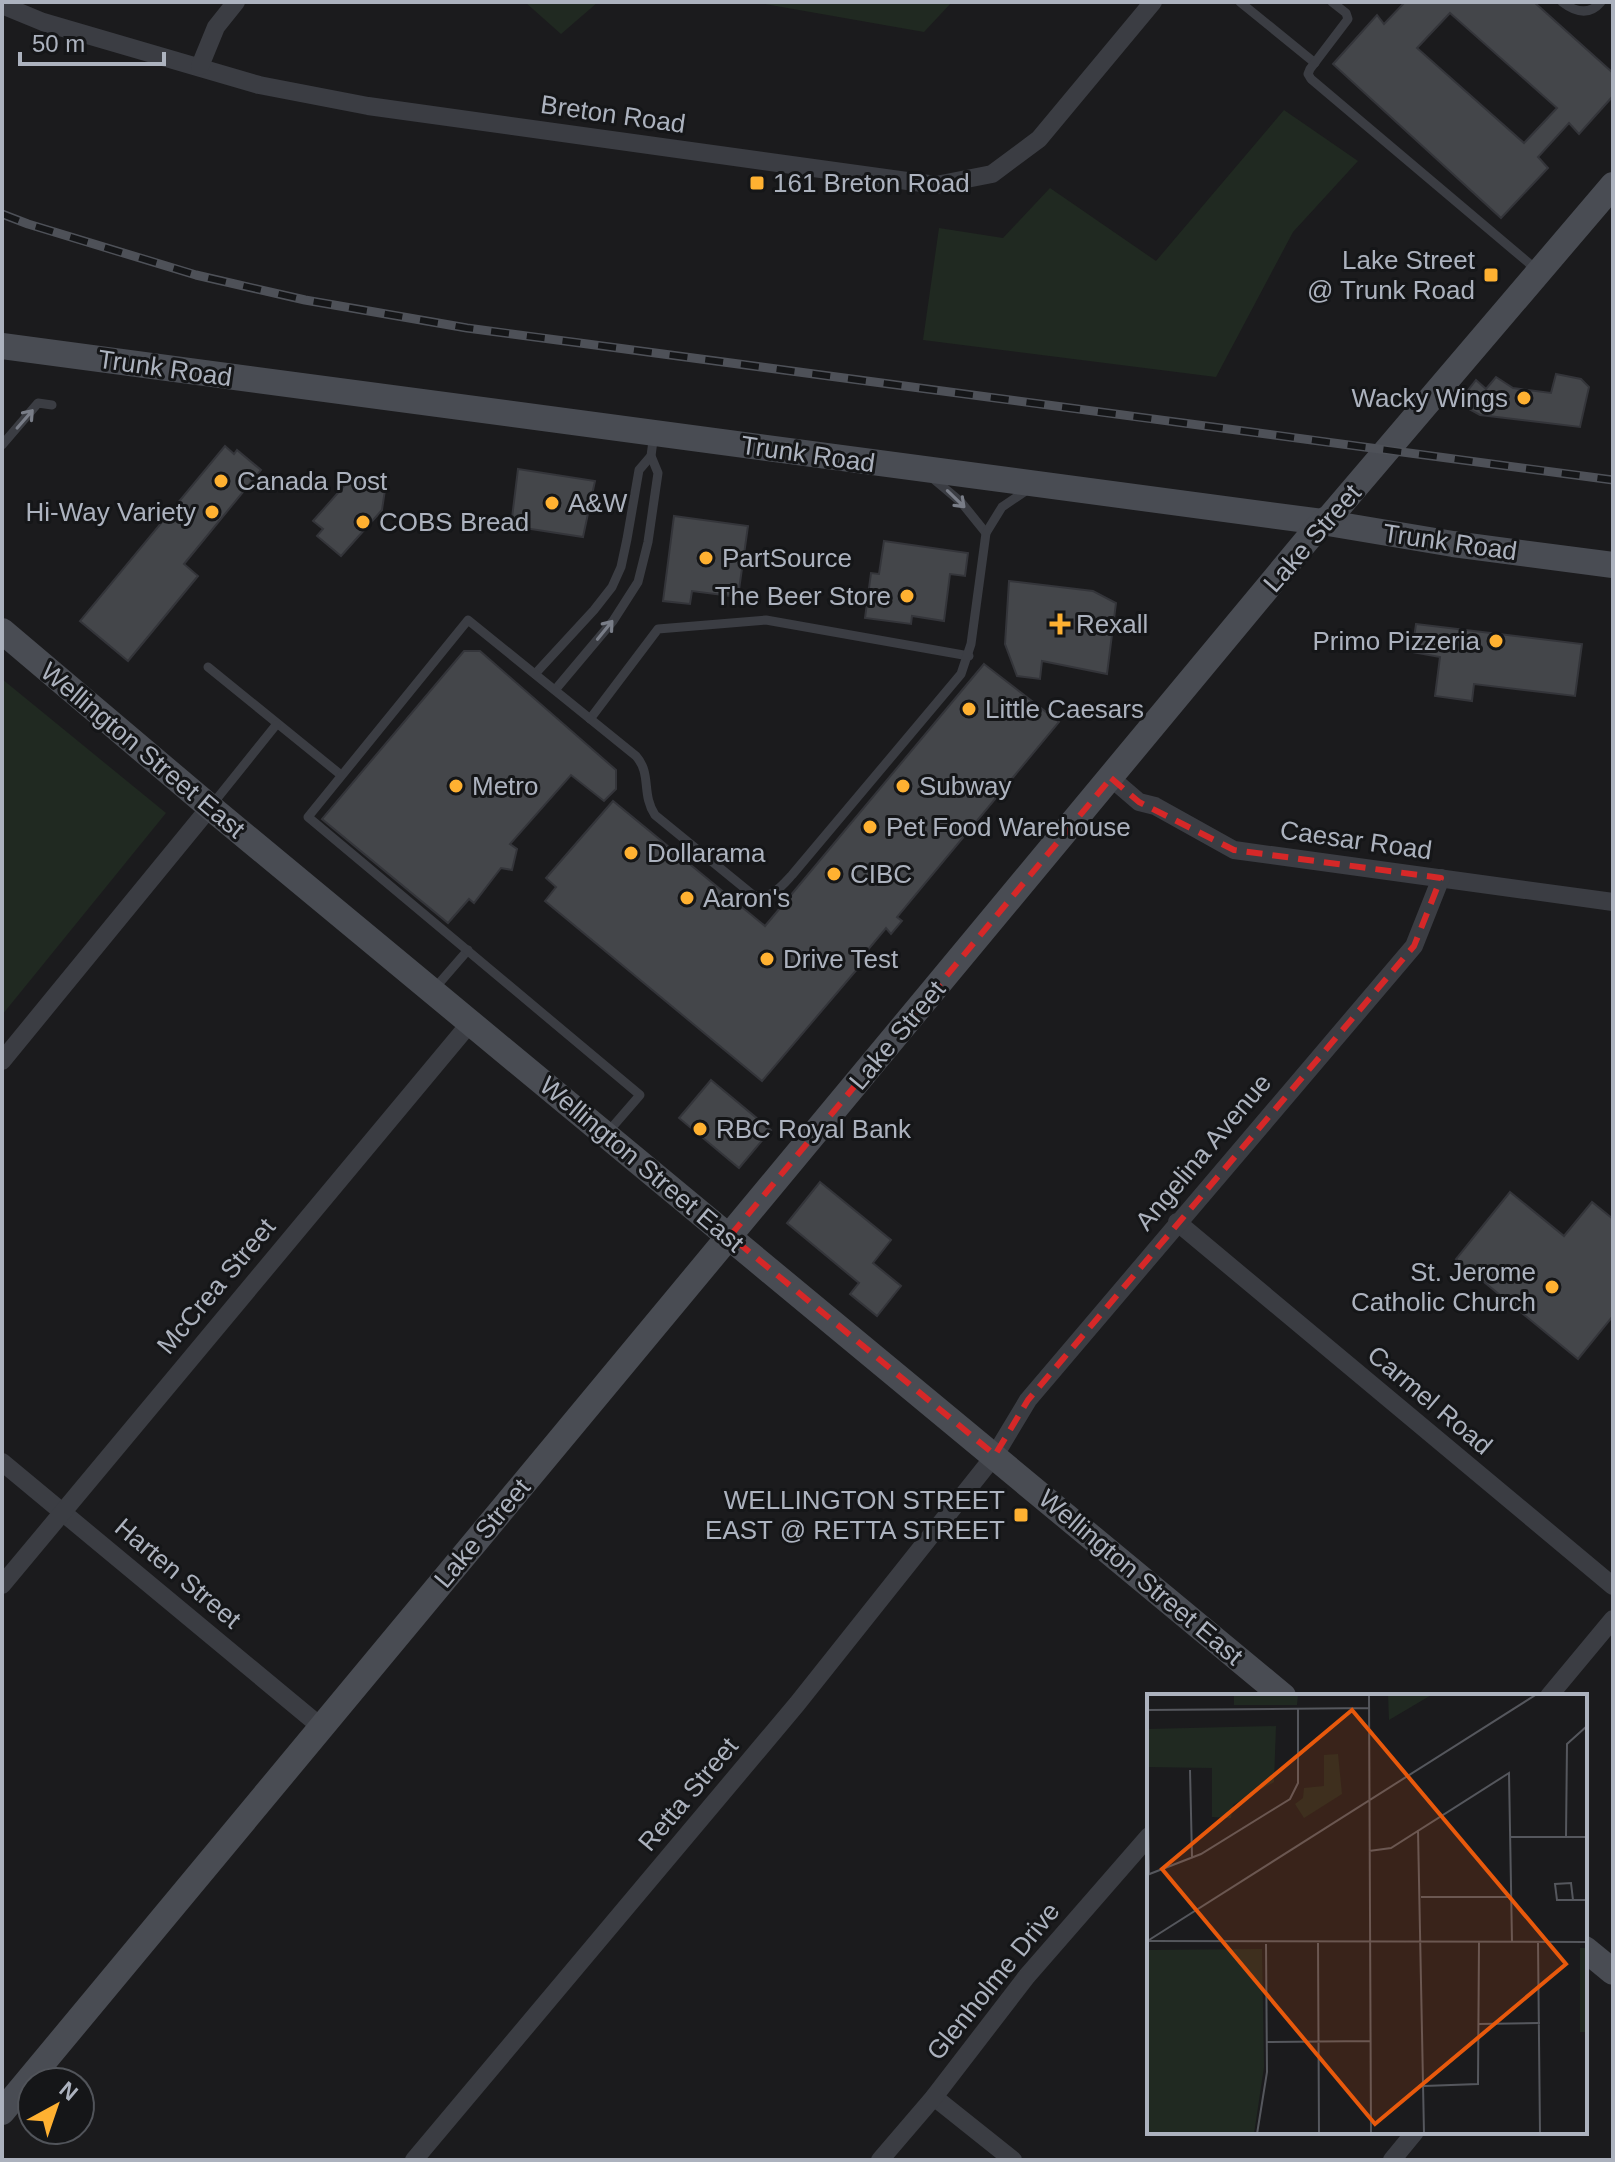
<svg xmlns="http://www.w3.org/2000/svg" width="1615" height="2162" viewBox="0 0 1615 2162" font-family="Helvetica,sans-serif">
<rect width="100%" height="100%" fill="#1b1b1d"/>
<g fill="#202921">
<path d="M525,2H598L561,34Z"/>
<path d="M754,2H952L924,32Z"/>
<path d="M1284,110L1358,161L1293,232L1216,377L923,340L939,228L1003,238L1050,188L1156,261Z"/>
<path d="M2,679L166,813L2,1015Z"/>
</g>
<g fill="#44464a" stroke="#34353a" stroke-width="2" fill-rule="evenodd">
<path d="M1405,2H1534L1613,73V96L1579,134L1569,123L1538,157L1548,168L1501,218L1333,64L1377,15L1384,24ZM1450,13L1557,108L1524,143L1417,48Z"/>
<path d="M1556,374L1581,379L1589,387L1580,427L1480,415L1458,403L1476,380L1486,389L1496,377L1513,388L1551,393Z"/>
<path d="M225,446L234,454L237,450L261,470L184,564L198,576L128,661L80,621Z"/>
<path d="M518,469L595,481L583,537L511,526Z"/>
<path d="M352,477L386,483L382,510L341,556L317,536L323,529L313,521Z"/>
<path d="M674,516L748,526L738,597L692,591L690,604L663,601Z"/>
<path d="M884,541L968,553L965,576L950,574L944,621L912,616L911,624L865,618L871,573L879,574Z"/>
<path d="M1009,581L1093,591L1116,603L1107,674L1042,661L1040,679L1017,676L1005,644Z"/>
<path d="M1416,624L1582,644L1575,696L1474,684L1472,701L1435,696L1440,657L1412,652Z"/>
<path d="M464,651H480L616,770V789L604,801L571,775L510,844L517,849L512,870L501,868L474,903L469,899L448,923L322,819Z"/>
<path d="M984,664L1059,722L897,917L902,921L891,934L886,928L856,964L859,967L762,1081L545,901L556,887L546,878L613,801L765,926Z"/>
<path d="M711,1080L771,1130L739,1168L679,1118Z"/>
<path d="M820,1182L891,1240L873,1263L901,1286L877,1316L850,1294L859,1283L787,1223Z"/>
<path d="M1510,1192L1564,1236L1592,1202L1613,1219V1316L1578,1359L1456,1259Z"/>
</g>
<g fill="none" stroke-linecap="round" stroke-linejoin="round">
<g stroke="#3b3d43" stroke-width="9">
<path d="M1240,2L1315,63"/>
<path d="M1332,2L1346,13L1348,19L1310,69L1308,74L1311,79L1537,270"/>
<path d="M1562,2C1575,12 1589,16 1601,2"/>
<path d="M2,445L38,403L52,405"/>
<path d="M930,476L961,502L986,533"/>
<path d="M208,667L341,775"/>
<path d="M535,674L594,610L612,587L621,567L627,539L639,470L651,456"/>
<path d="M555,690L613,621L638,582L648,542L658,473L651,456L654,433"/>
<path d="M590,719L658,629L766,620L969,656"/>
<path d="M211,806L276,725"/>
<path d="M435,988L468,950"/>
<path d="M608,1132L640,1095L308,817L468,620L636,756C652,774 641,794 655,815L753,895C771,900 781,887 792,875L961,674L971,644L986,533L1002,507L1030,488"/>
</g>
<g stroke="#3b3d43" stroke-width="18">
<path d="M2,5L43,22L259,85L368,106L936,185L992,174L1039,139L1153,2"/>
<path d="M200,66L216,27L236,2"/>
<path d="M1111,778L1139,802L1155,806L1234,850L1613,902"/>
<path d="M2,1061L210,807"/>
<path d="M1177,1222L1613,1586"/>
<path d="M2,1462L320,1726"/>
<path d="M2,1585L471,1022"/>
<path d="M1549,1696L1613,1619"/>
<path d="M934,2097L1013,2160"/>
<path d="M414,2160L797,1704L995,1455L1028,1400L1414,946L1441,878"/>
<path d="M880,2160L934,2097L1027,1976L1149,1836"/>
<path d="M1392,2160L1415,2132"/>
</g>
<g stroke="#494c53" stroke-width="26">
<path d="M2,346L1322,522L1453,544L1613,565"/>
<path d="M2,631L210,807L1283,1696"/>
<path d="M1585,1949L1613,1972"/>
<path d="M2,2112L1322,522L1330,517L1613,185"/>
</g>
<g stroke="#4e5158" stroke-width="9">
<path id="rail" d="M2,214L28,224L196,275L305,300L467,328L1613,480"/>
</g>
<use href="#rail" stroke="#151618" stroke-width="6" stroke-dasharray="18" stroke-linecap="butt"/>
</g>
<defs><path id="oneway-shaft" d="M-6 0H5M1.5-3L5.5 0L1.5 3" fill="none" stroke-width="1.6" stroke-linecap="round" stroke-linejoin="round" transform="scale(2)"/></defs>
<g stroke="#797d87">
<use href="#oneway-shaft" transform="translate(25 419) rotate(-49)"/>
<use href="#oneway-shaft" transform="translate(956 499) rotate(44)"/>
<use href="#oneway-shaft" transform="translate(605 630) rotate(-51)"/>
</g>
<path fill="none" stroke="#d62828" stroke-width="6" stroke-dasharray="16 10" stroke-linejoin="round" d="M1111,778L1139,802L1234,850L1441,878L1414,946L1028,1400L995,1455L730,1236Z"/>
<g fill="#ffb131" stroke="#151618" stroke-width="3">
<rect x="749" y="175" width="16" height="16" rx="4"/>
<rect x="1483" y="267" width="16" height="16" rx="4"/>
<circle cx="1524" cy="398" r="8"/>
<circle cx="221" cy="481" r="8"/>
<circle cx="552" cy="503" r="8"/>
<circle cx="212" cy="512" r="8"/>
<circle cx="363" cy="522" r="8"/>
<circle cx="706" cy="558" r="8"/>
<circle cx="907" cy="596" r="8"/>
<path d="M1056 612h8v8h8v8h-8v8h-8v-8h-8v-8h8z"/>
<circle cx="1496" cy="641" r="8"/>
<circle cx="969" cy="709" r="8"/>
<circle cx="456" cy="786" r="8"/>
<circle cx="903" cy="786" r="8"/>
<circle cx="870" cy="827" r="8"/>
<circle cx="631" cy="853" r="8"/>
<circle cx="834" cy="874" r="8"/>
<circle cx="687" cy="898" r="8"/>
<circle cx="767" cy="959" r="8"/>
<circle cx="700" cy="1129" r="8"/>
<circle cx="1552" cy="1287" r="8"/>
<rect x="1013" y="1507" width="16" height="16" rx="4"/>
</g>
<g text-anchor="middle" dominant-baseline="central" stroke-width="6" stroke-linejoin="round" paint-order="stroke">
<g font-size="26" fill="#acb2be" stroke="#151618">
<text transform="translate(613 114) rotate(8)">Breton Road</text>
<text transform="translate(165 368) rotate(8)">Trunk Road</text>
<text transform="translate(808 454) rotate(8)">Trunk Road</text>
<text transform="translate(1312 538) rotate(-49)">Lake Street</text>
<text transform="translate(1450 542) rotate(8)">Trunk Road</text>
<text transform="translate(143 750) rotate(40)">Wellington Street East</text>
<text transform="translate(1356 840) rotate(8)">Caesar Road</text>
<text transform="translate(897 1035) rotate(-50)">Lake Street</text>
<text transform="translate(1203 1152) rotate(-50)">Angelina Avenue</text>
<text transform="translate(642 1164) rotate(40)">Wellington Street East</text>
<text transform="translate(216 1286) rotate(-50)">McCrea Street</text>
<text transform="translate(1430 1400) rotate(40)">Carmel Road</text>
<text transform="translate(482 1533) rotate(-50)">Lake Street</text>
<text transform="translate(178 1573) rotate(40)">Harten Street</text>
<text transform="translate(1141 1577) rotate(40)">Wellington Street East</text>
<text transform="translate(688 1794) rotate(-50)">Retta Street</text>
<text transform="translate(993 1981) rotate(-51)">Glenholme Drive</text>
</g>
<g font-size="26" fill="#acb2be" stroke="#151618" text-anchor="start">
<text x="773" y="183">161 Breton Road</text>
<text x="1475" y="260" text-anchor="end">Lake Street<tspan x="1475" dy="30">@ Trunk Road</tspan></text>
<text x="1508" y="398" text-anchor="end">Wacky Wings</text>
<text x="237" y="481">Canada Post</text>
<text x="568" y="503">A&amp;W</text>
<text x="196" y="512" text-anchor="end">Hi-Way Variety</text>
<text x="379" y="522">COBS Bread</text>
<text x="722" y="558">PartSource</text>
<text x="891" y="596" text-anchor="end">The Beer Store</text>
<text x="1076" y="624">Rexall</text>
<text x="1480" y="641" text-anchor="end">Primo Pizzeria</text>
<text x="985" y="709">Little Caesars</text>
<text x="472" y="786">Metro</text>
<text x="919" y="786">Subway</text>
<text x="886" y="827">Pet Food Warehouse</text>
<text x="647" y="853">Dollarama</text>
<text x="850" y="874">CIBC</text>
<text x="703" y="898">Aaron's</text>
<text x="783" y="959">Drive Test</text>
<text x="716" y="1129">RBC Royal Bank</text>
<text x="1536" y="1272" text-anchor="end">St. Jerome<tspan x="1536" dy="30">Catholic Church</tspan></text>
<text x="1005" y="1500" text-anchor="end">WELLINGTON STREET<tspan x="1005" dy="30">EAST @ RETTA STREET</tspan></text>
</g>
</g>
<g transform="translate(1147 1694)">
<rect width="440" height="440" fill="#1b1b1d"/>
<path d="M87,0H151L150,11H87ZM241,0H286L242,26ZM129,32L127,88L86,111L84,124L65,123V74L0,73V35ZM191,60L195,100L157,124L148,110L156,104L157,94L177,92V61ZM433,254H440V338H433ZM115,255L117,373L107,440H0V256Z" fill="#202921"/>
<path fill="none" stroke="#55575d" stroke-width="2" d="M222,0L224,440M0,16L223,14M0,76L2,180M43,76L45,163M271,136L277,440M364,143H440M419,143L420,50L440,32M222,157L244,154L362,79L365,248M0,181L54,160L143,105L151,89V14M274,203H365M426,206L424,189L408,190L410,206H440M2,246L390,0M0,247L440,248M391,248L393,440M171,249L172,440M332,330L393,329M120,348L223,347M277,392L331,390L332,248M110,440L120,378L119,250"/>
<path fill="#e8590c" fill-opacity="0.15" stroke="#e8590c" stroke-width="4" d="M205,16L419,270L228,430L15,175Z"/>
<rect width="440" height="440" fill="none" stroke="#acb2be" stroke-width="4"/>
</g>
<rect width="1615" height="2162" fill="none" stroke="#acb2be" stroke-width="8"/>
<g transform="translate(56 2106) rotate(40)"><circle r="38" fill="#151618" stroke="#51545a" stroke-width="2"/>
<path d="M0-6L14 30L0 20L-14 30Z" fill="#ffb131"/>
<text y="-12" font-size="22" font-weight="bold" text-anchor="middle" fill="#acb2be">N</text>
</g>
<path d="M20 52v12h144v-12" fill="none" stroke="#acb2be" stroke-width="4"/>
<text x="32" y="52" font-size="24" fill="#acb2be" stroke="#151618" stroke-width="6" paint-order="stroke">50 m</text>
</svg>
